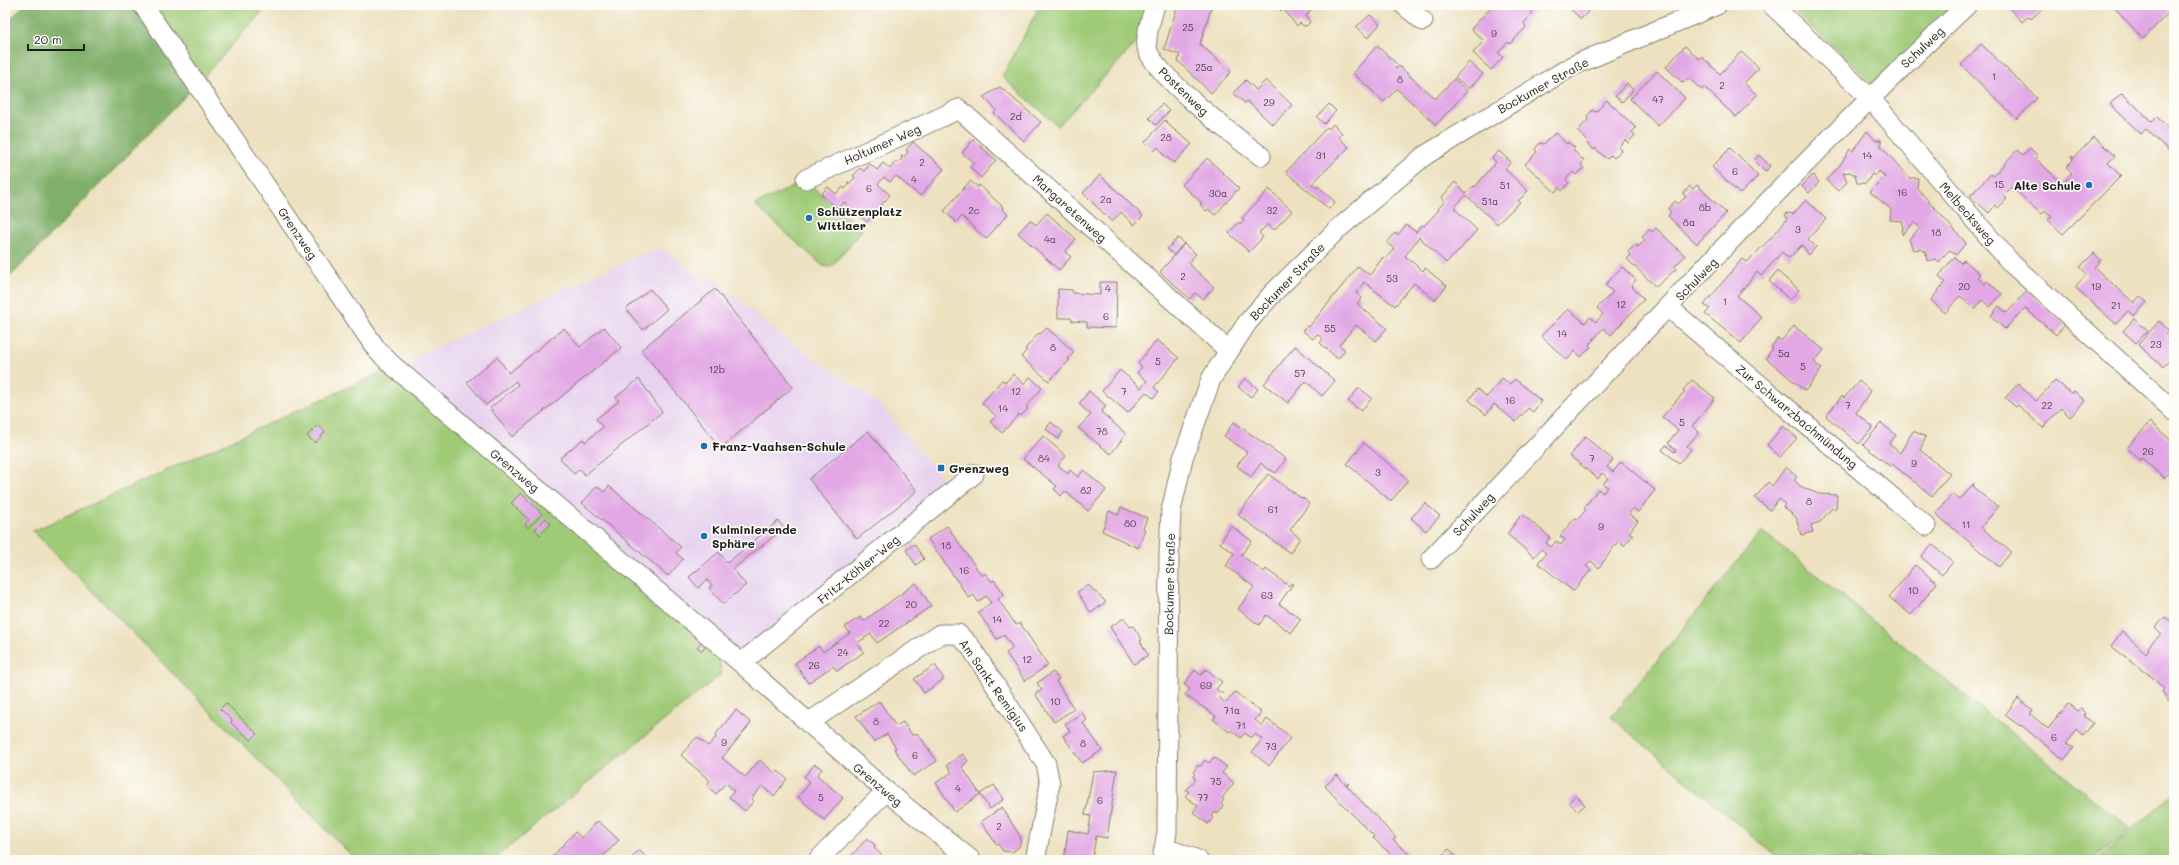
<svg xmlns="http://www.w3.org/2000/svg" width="2179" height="865" viewBox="0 0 2179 865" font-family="Mali,sans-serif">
<rect width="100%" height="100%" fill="#fdfcf7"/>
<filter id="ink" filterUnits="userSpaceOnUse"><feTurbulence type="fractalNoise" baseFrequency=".025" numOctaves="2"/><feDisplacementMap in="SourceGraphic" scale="8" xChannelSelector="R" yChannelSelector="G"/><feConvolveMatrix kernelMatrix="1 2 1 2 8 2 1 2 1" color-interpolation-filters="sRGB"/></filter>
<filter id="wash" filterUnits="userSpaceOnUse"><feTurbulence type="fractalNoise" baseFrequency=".012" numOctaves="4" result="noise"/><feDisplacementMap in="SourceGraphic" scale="16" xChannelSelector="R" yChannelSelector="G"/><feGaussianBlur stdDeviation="0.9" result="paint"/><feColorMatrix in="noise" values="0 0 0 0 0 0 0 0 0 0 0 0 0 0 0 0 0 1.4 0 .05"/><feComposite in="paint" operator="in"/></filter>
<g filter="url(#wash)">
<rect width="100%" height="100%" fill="#ede1c0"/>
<path fill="#e7d2ef" d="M659,247L707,283L713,277L767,325L878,403L950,488L748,652H737L410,375L416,356Z"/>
<g fill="#9fcb77" stroke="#5e744a">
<path d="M147,5H268L199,82Z"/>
<path d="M1040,5H1149L1138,41L1058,126L1002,77Z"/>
<path d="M1791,5H1968L1874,85L1793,9Z"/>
<path d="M806,181L862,230L831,267L823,266L756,206V204Z"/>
<path d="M391,368L720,648V675L493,860H356L33,531Z"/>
<path d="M1762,531L2130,829L2092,860H1781L1611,717Z"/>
<path d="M2174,793V860H2097Z"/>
</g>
<path fill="#7faf68" stroke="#4e6642" d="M24,5H139L194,87L5,282V25Z"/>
<g id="blocks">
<g fill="#e2a7e5">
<path d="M1178,5H1212L1200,44L1231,72L1211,93L1178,61L1180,55L1164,49Z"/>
<path d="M1275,5H1310L1312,8L1306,16L1310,22L1306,26H1304L1300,23L1297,26L1283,9L1281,11Z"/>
<path d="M1493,5H1524L1533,13L1524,23L1526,27L1510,44L1508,42L1498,53L1503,57L1491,70L1473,53L1484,41L1471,29Z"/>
<path d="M1566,5H1580L1588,12L1581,19Z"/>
<path d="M2006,5H2046L2031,19L2029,16L2022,22Z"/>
<path d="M2112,5H2174V7L2143,39Z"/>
<path d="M1370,15L1380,24L1368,38L1356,27Z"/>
<path d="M1981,44L2037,98L2017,119L1961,65Z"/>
<path d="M1377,46L1397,64L1394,67L1396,69L1399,66L1435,99L1454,79L1467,91L1436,125L1397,89L1384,102L1353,73Z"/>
<path d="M1685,46L1699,59L1702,57L1720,74L1741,52L1759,68L1744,83L1757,95L1736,117L1704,87L1702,90L1688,78L1683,83L1666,67Z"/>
<path d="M1469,62L1483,74L1469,89L1455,77Z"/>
<path d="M1657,71L1685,98L1658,126L1630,99Z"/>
<path d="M1246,80L1256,90L1266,80L1292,105L1273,125L1247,101L1245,103L1233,93Z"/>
<path d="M1627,83L1633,90L1622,102L1615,96Z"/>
<path d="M1000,87L1041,122L1024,141L994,113L997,110L983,97Z"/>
<path d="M2122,93L2152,122L2157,117L2174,133V156L2146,129L2141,134L2110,104Z"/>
<path d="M1607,100L1636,128L1632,132L1635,135L1628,143L1625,140L1618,147L1621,150L1614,158L1611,155L1607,159L1595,148L1594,150L1587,144L1589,142L1577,131L1588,120L1587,116L1590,113L1592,110L1596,112Z"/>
<path d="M1162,104L1169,111L1156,125L1149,118Z"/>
<path d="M1329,104L1336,111L1324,124L1317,117Z"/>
<path d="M1165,120L1171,127L1192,144L1174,163L1162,154L1163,153L1158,147L1154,151L1145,142Z"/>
<path d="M1333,124L1342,133L1338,137L1349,147L1312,184L1317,188L1318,186L1335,202L1329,209L1286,172L1327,127L1329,129Z"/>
<path d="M1867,131L1875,140H1881V146L1909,178H1918L1917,188L1966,243L1956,255L1949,250L1939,262L1936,259L1927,261L1926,252L1921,249L1913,250L1909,239L1920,228L1914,222L1902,235L1903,221L1890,220L1891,209L1870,192L1885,177L1879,171L1875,176L1872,174L1866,183H1857L1855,175L1850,172L1843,173L1847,182L1838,191L1826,180L1840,165L1850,149L1853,151Z"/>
<path d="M1555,133L1567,144L1568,142L1575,148L1573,150L1584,161L1581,165L1584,168L1576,175L1573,172L1569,176L1566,180L1569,183L1562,191L1559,188L1555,192L1525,164L1537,152L1535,149L1540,143L1544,144Z"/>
<path d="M2094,137L2115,156L2108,163L2121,176L2063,234L2048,220L2052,216L2046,211L2041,214L2012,187L2003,196L2007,199L1998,208L1995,205L1989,213L1970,196L1991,174L1993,176L2017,150L2023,155L2030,148L2038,156L2035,158L2065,186L2064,182L2072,174L2066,167L2073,160L2071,156L2074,158Z"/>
<path d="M973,140L996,160L981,178L970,167L974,163L962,153Z"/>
<path d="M913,142L944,169L920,196L896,176L890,182L884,177L878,184L890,195L867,222L844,202L838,209L821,194L828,187L836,194L843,187L845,189L849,184L847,182L850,183L855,178L853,176L860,168L864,171L870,164L877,170L883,163L890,169L896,161L898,163L902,158L901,156L904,157L908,152L906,150Z"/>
<path d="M1730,148L1758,176L1740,194L1712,167Z"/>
<path d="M1499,151L1511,162L1505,169L1528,191L1518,201L1520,202L1497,224L1466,195L1454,208L1477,230L1457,253L1446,263L1419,237L1405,256L1423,271L1425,268L1447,286L1435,300L1414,283L1395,306L1364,282L1356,293L1362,298L1357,304L1387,328L1376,341L1356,325L1339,345L1345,350L1338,359L1320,343L1323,339L1317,334L1313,339L1304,332L1303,330L1307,326L1309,327L1358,266L1370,275L1383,257L1385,259L1394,249L1387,243L1395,233L1398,235L1406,225L1416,232L1422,225L1424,226L1439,210L1438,209L1445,201L1441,198L1455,182L1466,193L1474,186L1475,187L1496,162L1492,158Z"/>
<path d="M1759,155L1770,166L1765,172L1754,161Z"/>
<path d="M1207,158L1239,188L1215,215L1208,209L1206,211L1200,204L1202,203L1182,185Z"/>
<path d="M1100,175L1143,216L1134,225L1121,212L1112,222L1083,193Z"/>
<path d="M1813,175L1819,182L1809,193L1802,186Z"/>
<path d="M970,181L978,187L979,185L1003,207L1002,209L1008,214L986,239L962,216L956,222L944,211Z"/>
<path d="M1697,185L1726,213L1697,244L1668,216L1671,212L1668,209L1675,201L1678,204L1686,197L1683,194L1690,186L1693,189Z"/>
<path d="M1269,189L1292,211L1274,230L1268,224L1259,233L1263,237L1249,252L1229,233L1239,222L1241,224L1244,220L1242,218Z"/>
<path d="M1806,200L1826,219L1808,239L1816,247L1809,255L1802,245L1789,258L1782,252L1761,276L1757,272L1737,296L1762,317L1741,343L1705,314L1710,309L1704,305L1742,259L1747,262L1769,240L1787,219L1785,215L1787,213L1793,214Z"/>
<path d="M1047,213L1076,239L1065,252L1071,257L1059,270L1018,233L1030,220L1036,225Z"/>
<path d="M1656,228L1685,256L1674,267L1676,269L1656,287L1627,259L1631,255L1628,252L1635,245L1638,247L1645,240L1642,237L1649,229L1652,232Z"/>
<path d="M1178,238L1184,243L1174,255L1167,249Z"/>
<path d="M1184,244L1196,254L1188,263L1214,287L1203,299L1195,293L1190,299L1160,272Z"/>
<path d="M2094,253L2101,260L2094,267L2134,303L2140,296L2147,302L2134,316L2128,311L2116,324L2075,287L2087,274L2080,267Z"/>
<path d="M1954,257L1961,263L1964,260L1980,274L1977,277L1985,284L1987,281L2002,294L1990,307L1982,300L1975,309L1960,296L1945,313L1931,300L1945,282L1939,276Z"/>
<path d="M1622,267L1636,280L1631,286L1644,299L1611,335L1603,328L1589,345L1591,347L1581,357L1575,351L1567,360L1541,336L1568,309L1585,323L1590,317L1596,322L1603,314L1597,308L1613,292L1605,285Z"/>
<path d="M1777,271L1799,290L1790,300L1769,281Z"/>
<path d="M1100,282H1117L1116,328L1087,327V322L1072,321L1071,318H1058V289L1072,290L1073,293L1100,295Z"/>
<path d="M650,289L667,309L643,330L626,309Z"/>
<path d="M715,289L793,387L721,448L641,350Z"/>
<path d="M2027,291L2065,325L2056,335L2025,308L2005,329L1991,316L1999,306L2007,313Z"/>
<path d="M2134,319L2148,331L2136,343L2123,331Z"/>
<path d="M2159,321L2170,331L2165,336L2174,344V355L2163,367L2138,345Z"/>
<path d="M1794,326L1824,350L1814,362L1822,369L1805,391L1766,358L1773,348L1771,347L1778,338L1781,341Z"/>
<path d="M604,327L621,348L512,437L490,408L518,385L516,381L486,405L467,382L497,357L509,373L564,328L580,347Z"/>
<path d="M1047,328L1074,352L1068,359L1070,360L1049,381L1021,357L1027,350L1025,349L1039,333L1040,334Z"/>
<path d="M1157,340L1179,358L1154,387L1159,392L1153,398L1146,392L1128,413L1102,391L1120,370L1141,388L1147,381L1137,373L1142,367L1138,363Z"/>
<path d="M1295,346L1335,381L1322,396L1306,381L1288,403L1264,384Z"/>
<path d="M1013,374L1024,384L1030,377L1042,388L1026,407L1028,409L1021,416L1019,414L1002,433L990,422L996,416L982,403L1002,380L1006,382Z"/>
<path d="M1245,378L1258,389L1251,397L1238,387Z"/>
<path d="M1502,378L1510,384L1515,379L1541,401L1533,412L1528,408L1516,422L1494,404L1486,415L1469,400L1477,389L1487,397Z"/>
<path d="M639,379L662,412L585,475L580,469L574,474L560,458L583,439L585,442L603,427L596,419L619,401L616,397Z"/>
<path d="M1692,380L1715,398L1692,426L1699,432L1687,446L1691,450L1679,463L1662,450L1666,445L1674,452L1676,450L1668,443L1678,430L1662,417L1685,391L1683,390Z"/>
<path d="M2055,380L2072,394L2074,391L2085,401L2070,417L2061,408L2043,428L2018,405L2016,407L2005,398L2018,384L2036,401Z"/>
<path d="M1859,381L1870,391L1856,413L1873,427L1859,444L1826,416L1842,396L1844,398Z"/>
<path d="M1359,388L1372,398L1361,411L1348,401Z"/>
<path d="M1089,391L1106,406L1101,412L1126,434L1111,454L1078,428L1091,415L1079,404Z"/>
<path d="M1051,422L1063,432L1058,439L1046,429Z"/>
<path d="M1234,422L1286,459L1276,473L1269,469L1268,470L1261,463L1251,477L1237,466L1247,452L1224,436Z"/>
<path d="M2150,422L2174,443V466L2164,478L2142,458L2140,460L2127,448Z"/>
<path d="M1881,423L1896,435L1889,444L1900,453L1913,431L1926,437L1920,450L1950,474L1932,496L1892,464L1890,466L1863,445Z"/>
<path d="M318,425L325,432L315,443L307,436Z"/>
<path d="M1783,426L1797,438L1780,457L1767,445Z"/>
<path d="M868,431L917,491L857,539L809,479Z"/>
<path d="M1043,436L1066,456L1058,465L1068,474L1070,470L1078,477L1084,470L1106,490L1088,511L1065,491L1061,496L1054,489L1057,486L1023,459Z"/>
<path d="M1585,437L1613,460L1607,467L1613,472L1621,462L1655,490L1638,512L1633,508L1629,514L1638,521L1629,532L1633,535L1624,546L1618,541L1599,568L1591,561L1586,566L1591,570L1573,591L1538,563L1546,553L1541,549L1534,557L1507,534L1522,514L1550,537L1546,543L1551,547L1556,541L1561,545L1565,540L1560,536L1575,518L1578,519L1586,510L1584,508L1598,489L1603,493L1608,487L1603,484L1608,478L1602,473L1598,479L1570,456Z"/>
<path d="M1364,443L1408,480L1391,501L1347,464Z"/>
<path d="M1786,467L1797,477L1794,480L1800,486L1818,494L1837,495L1836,508L1831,509L1820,522L1811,525L1813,532L1801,535L1796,517L1783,507L1785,504L1779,499L1770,510L1755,498L1768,482L1772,486Z"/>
<path d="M1268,474L1301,498L1302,497L1309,504L1290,530L1300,538L1290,553L1238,515Z"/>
<path d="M1974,483L1973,487L1996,506H1999L1981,527L2011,552L1999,567L1936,514L1952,494L1960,500Z"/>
<path d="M597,486L604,492L609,486L681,547L676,553L683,559L668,576L582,503Z"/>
<path d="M521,493L542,514L528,528L525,524L529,520L511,503Z"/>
<path d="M1425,503L1440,516L1426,531L1411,518Z"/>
<path d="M1121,507L1147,518L1143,529L1145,530L1138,548L1102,531L1109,511L1118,515Z"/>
<path d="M546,518L551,524L540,535L535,529Z"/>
<path d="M778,521L784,528L733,569L746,585L723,604L709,588L712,586L707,580L698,588L689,577L719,552L727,563Z"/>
<path d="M947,526L982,576L985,573L992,582L994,580L1004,594L998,599L1016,625L1020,623L1048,665L1025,681L1006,653L1013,648L1004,635L997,639L978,612L991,603L986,596L978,602L974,595L969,598L928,539Z"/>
<path d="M1231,526L1252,541L1241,555L1264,572L1266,569L1289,586L1291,583L1293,584L1279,604L1301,619L1291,633L1266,615L1259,625L1238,609L1254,587L1226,566L1234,553L1220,543Z"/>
<path d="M914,544L924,559L916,565L906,550Z"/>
<path d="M1932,544L1953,562L1942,575L1921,557Z"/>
<path d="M1915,565L1937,583L1911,615L1889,597Z"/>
<path d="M916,583L931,606L877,643L871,634L857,643L864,652L837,671L833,666L808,683L795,663L819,646L823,652L850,633L845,627L860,617L864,621Z"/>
<path d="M1088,585L1106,602L1091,613L1077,592Z"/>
<path d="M2165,617L2174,624V697L2168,700L2162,691L2164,689L2151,676L2111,646L2122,631L2146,653L2149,649L2148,647L2161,634L2155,628Z"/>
<path d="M1124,618L1130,627L1133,626L1142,640L1140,641L1148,655L1134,664L1110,627Z"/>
<path d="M702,641L707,645L702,651L697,647Z"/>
<path d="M935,665L944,679L924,693L914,679Z"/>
<path d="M1206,669L1222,682L1216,689L1223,694L1219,698L1226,703L1235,692L1261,712L1255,720L1262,726L1267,719L1291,737L1269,766L1252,752L1262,739L1255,734L1251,738L1245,733L1241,738L1231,730L1229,732L1213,719L1216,716L1185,695L1190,689L1184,684L1195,670L1201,675Z"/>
<path d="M1053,672L1059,679L1056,681L1074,709L1054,722L1035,694L1042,690L1037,683Z"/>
<path d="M2018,698L2033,710L2030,714L2048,729L2068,704L2078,711L2081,709L2086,714L2084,716L2093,723L2083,736L2077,730L2067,743L2074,748L2064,760L2021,725L2020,726L2005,715Z"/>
<path d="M879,701L896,726L903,722L913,736L917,733L937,761L913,776L894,749L896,748L887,734L874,742L856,716Z"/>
<path d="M226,703L257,734L251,740L231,723L232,720L220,709Z"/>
<path d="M736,710L751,723L722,758L745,777L760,760L776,774L778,771L787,779L774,796L762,786L751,799L754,801L745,811L729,797L734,791L726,783L716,794L706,785L710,781L681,755L697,737L708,746L716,737L715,735Z"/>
<path d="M1082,713L1087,720L1083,723L1102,750L1082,763L1063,736L1070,731L1065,724Z"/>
<path d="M963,754L968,761L962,767L980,794L955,812L936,783L952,772L947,765Z"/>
<path d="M1214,757L1227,767L1222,773L1234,783L1222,798L1224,800L1221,804L1223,806L1217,814L1215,812L1211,816L1213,818L1208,824L1193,812L1198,806L1185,796L1189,792L1186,790L1196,779L1193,777L1195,774L1193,772L1198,765L1200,767L1205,760L1209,763Z"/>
<path d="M815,764L822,769L817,775L843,798L824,820L798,797L810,783L804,777Z"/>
<path d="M1117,770L1107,838L1096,836L1092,860H1064L1068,830L1088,834L1091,816L1085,815L1093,772Z"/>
<path d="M1337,775L1346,785L1349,783L1347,786L1396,838L1393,840L1416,860H1395V858L1373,838L1374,836L1335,797L1325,786Z"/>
<path d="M994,785L1004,799L990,809L980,794Z"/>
<path d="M1576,795L1585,805L1578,811L1569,802Z"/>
<path d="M1002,807L1021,838L1019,847L1012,852L1003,851L998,844L997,845L981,822Z"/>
<path d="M598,821L619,840L600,860H585L582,858L580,860H555L552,857L575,832L582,838Z"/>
<path d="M867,838L875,845L874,848L887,860H848Z"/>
<path d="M1449,849L1458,859L1457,860H1447L1442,855Z"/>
<path d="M639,850L649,860H630Z"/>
</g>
</g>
</g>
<g filter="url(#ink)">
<use href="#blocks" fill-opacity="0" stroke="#847e6e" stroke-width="1"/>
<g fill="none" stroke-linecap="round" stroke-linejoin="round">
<g stroke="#847e6e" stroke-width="21">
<g id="minor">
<path d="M143,5L377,350L391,364L741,663L886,791L971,860"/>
<path d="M1155,5C1152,17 1145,34 1147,47C1149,71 1239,140 1261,156"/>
<path d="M1404,5L1423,21"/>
<path d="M1772,5L1870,98L2012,264L2174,411"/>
<path d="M806,179L959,109L1228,350"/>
<path d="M1668,307L1926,526"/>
<path d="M1431,559C1607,372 1780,181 1967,5"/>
<path d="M741,663L974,474"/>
<path d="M808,723L940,634H958L970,646L1046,764L1050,784L1035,860"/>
<path d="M1165,848L1198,860"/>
<path d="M818,860L886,791"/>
<path d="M1162,860L1167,832L1169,553L1171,511L1183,458L1211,379L1247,323L1273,293L1338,229L1424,156L1572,66L1717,5"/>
</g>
</g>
<use href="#minor" stroke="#fff" stroke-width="19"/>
</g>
</g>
<g fill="#1f6fb2" stroke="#fdfcf7" stroke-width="1.5">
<circle cx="2089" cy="185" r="4"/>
<circle cx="809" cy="218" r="4"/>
<circle cx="704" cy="446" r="4"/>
<rect x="937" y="464" width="8" height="8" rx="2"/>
<circle cx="704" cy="536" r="4"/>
</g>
<g text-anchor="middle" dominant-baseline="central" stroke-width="3.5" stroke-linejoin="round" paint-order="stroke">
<g font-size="10" fill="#4e3f4e">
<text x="1188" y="27">25</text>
<text x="1494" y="33">9</text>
<text x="1204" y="67">25a</text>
<text x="1994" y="76">1</text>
<text x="1400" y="79">8</text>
<text x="1722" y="85">2</text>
<text x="1658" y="99">47</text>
<text x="1269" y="102">29</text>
<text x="1016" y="116">2d</text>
<text x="1166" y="137">28</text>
<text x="1321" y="155">31</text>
<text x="1867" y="155">14</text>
<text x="922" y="162">2</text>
<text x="1735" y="171">6</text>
<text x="914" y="179">4</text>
<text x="1999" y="184">15</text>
<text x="1505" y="185">51</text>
<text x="869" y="188">6</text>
<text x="1902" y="192">16</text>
<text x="1218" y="193">30a</text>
<text x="1106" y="199">2a</text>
<text x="1490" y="201">51a</text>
<text x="1705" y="207">8b</text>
<text x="974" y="210">2c</text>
<text x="1272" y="210">32</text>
<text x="1689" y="222">8a</text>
<text x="1798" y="229">3</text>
<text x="1936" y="232">18</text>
<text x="1050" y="239">4a</text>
<text x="1183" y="276">2</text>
<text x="1392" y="278">53</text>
<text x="1964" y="286">20</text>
<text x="2096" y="286">19</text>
<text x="1108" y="288">4</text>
<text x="1725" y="301">1</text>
<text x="1621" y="304">12</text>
<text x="2116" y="305">21</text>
<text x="1106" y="316">6</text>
<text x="1330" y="328">55</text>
<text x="1562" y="333">14</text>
<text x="2156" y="344">23</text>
<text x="1053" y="347">8</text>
<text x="1784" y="353">5a</text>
<text x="1158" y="361">5</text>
<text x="1803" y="366">5</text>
<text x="717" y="369">12b</text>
<text x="1300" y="373">57</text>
<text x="1016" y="391">12</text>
<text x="1124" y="391">7</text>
<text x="1510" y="400">16</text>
<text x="1848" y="405">7</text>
<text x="2047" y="405">22</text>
<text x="1003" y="408">14</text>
<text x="1682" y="422">5</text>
<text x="1102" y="431">78</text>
<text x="2148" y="451">26</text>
<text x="1044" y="458">84</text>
<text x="1592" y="458">7</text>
<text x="1914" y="463">9</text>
<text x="1378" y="472">3</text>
<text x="1086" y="490">82</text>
<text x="1809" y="501">8</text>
<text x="1273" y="509">61</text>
<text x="1130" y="523">80</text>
<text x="1966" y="524">11</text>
<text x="1601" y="526">9</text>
<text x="946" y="545">18</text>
<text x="964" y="570">16</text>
<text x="1913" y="590">10</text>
<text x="1267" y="595">63</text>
<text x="911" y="604">20</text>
<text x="997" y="619">14</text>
<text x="884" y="623">22</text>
<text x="843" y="652">24</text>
<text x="1027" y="659">12</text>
<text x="814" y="665">26</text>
<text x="1206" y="685">69</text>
<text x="1055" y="701">10</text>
<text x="1232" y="710">71a</text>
<text x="876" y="721">8</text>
<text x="1241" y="725">71</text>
<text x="2054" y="737">6</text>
<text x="724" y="742">9</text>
<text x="1083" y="743">8</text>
<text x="1271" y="746">73</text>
<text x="915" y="755">6</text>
<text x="1216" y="781">75</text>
<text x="958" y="788">4</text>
<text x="821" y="797">5</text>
<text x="1203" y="797">77</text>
<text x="1100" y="800">6</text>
<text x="999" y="826">2</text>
</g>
<g font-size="12" fill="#1c1c1c" stroke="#fdfcf7">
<text transform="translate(1922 47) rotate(-43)">Schulweg</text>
<text transform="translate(1543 85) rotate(-29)">Bockumer Straße</text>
<text transform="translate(1184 91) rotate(44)">Postenweg</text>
<text transform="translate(882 144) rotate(-24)">Holtumer Weg</text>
<text transform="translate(1070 208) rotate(42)">Margaretenweg</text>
<text transform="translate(1968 213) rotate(49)">Melbecksweg</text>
<text transform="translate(298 233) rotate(56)">Grenzweg</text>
<text transform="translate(1696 279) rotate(-46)">Schulweg</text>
<text transform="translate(1287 281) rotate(-46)">Bockumer Straße</text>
<text transform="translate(1797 416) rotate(40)">Zur Schwarzbachmündung</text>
<text transform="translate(515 470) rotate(40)">Grenzweg</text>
<text transform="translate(1473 514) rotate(-47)">Schulweg</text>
<text transform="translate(858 569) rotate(-39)">Fritz-Köhler-Weg</text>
<text transform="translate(1169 584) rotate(-89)">Bockumer Straße</text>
<text transform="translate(994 685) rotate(55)">Am Sankt Remigius</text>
<text transform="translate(878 784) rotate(40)">Grenzweg</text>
</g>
<g font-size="12" font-weight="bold" fill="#1c1c1c" stroke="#fdfcf7" text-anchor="start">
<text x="2081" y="185" text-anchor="end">Alte Schule</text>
<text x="817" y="211">Schützenplatz<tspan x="817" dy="14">Wittlaer</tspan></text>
<text x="712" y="446">Franz-Vaahsen-Schule</text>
<text x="949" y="468">Grenzweg</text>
<text x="712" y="529">Kulminierende<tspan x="712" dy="14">Sphäre</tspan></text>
</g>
</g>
<rect width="2179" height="865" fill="none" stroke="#fdfcf7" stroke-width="20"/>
<path d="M28 44v6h56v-6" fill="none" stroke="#1c1c1c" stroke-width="2"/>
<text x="34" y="44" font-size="12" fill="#1c1c1c" stroke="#fdfcf7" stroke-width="3" paint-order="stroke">20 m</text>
</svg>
